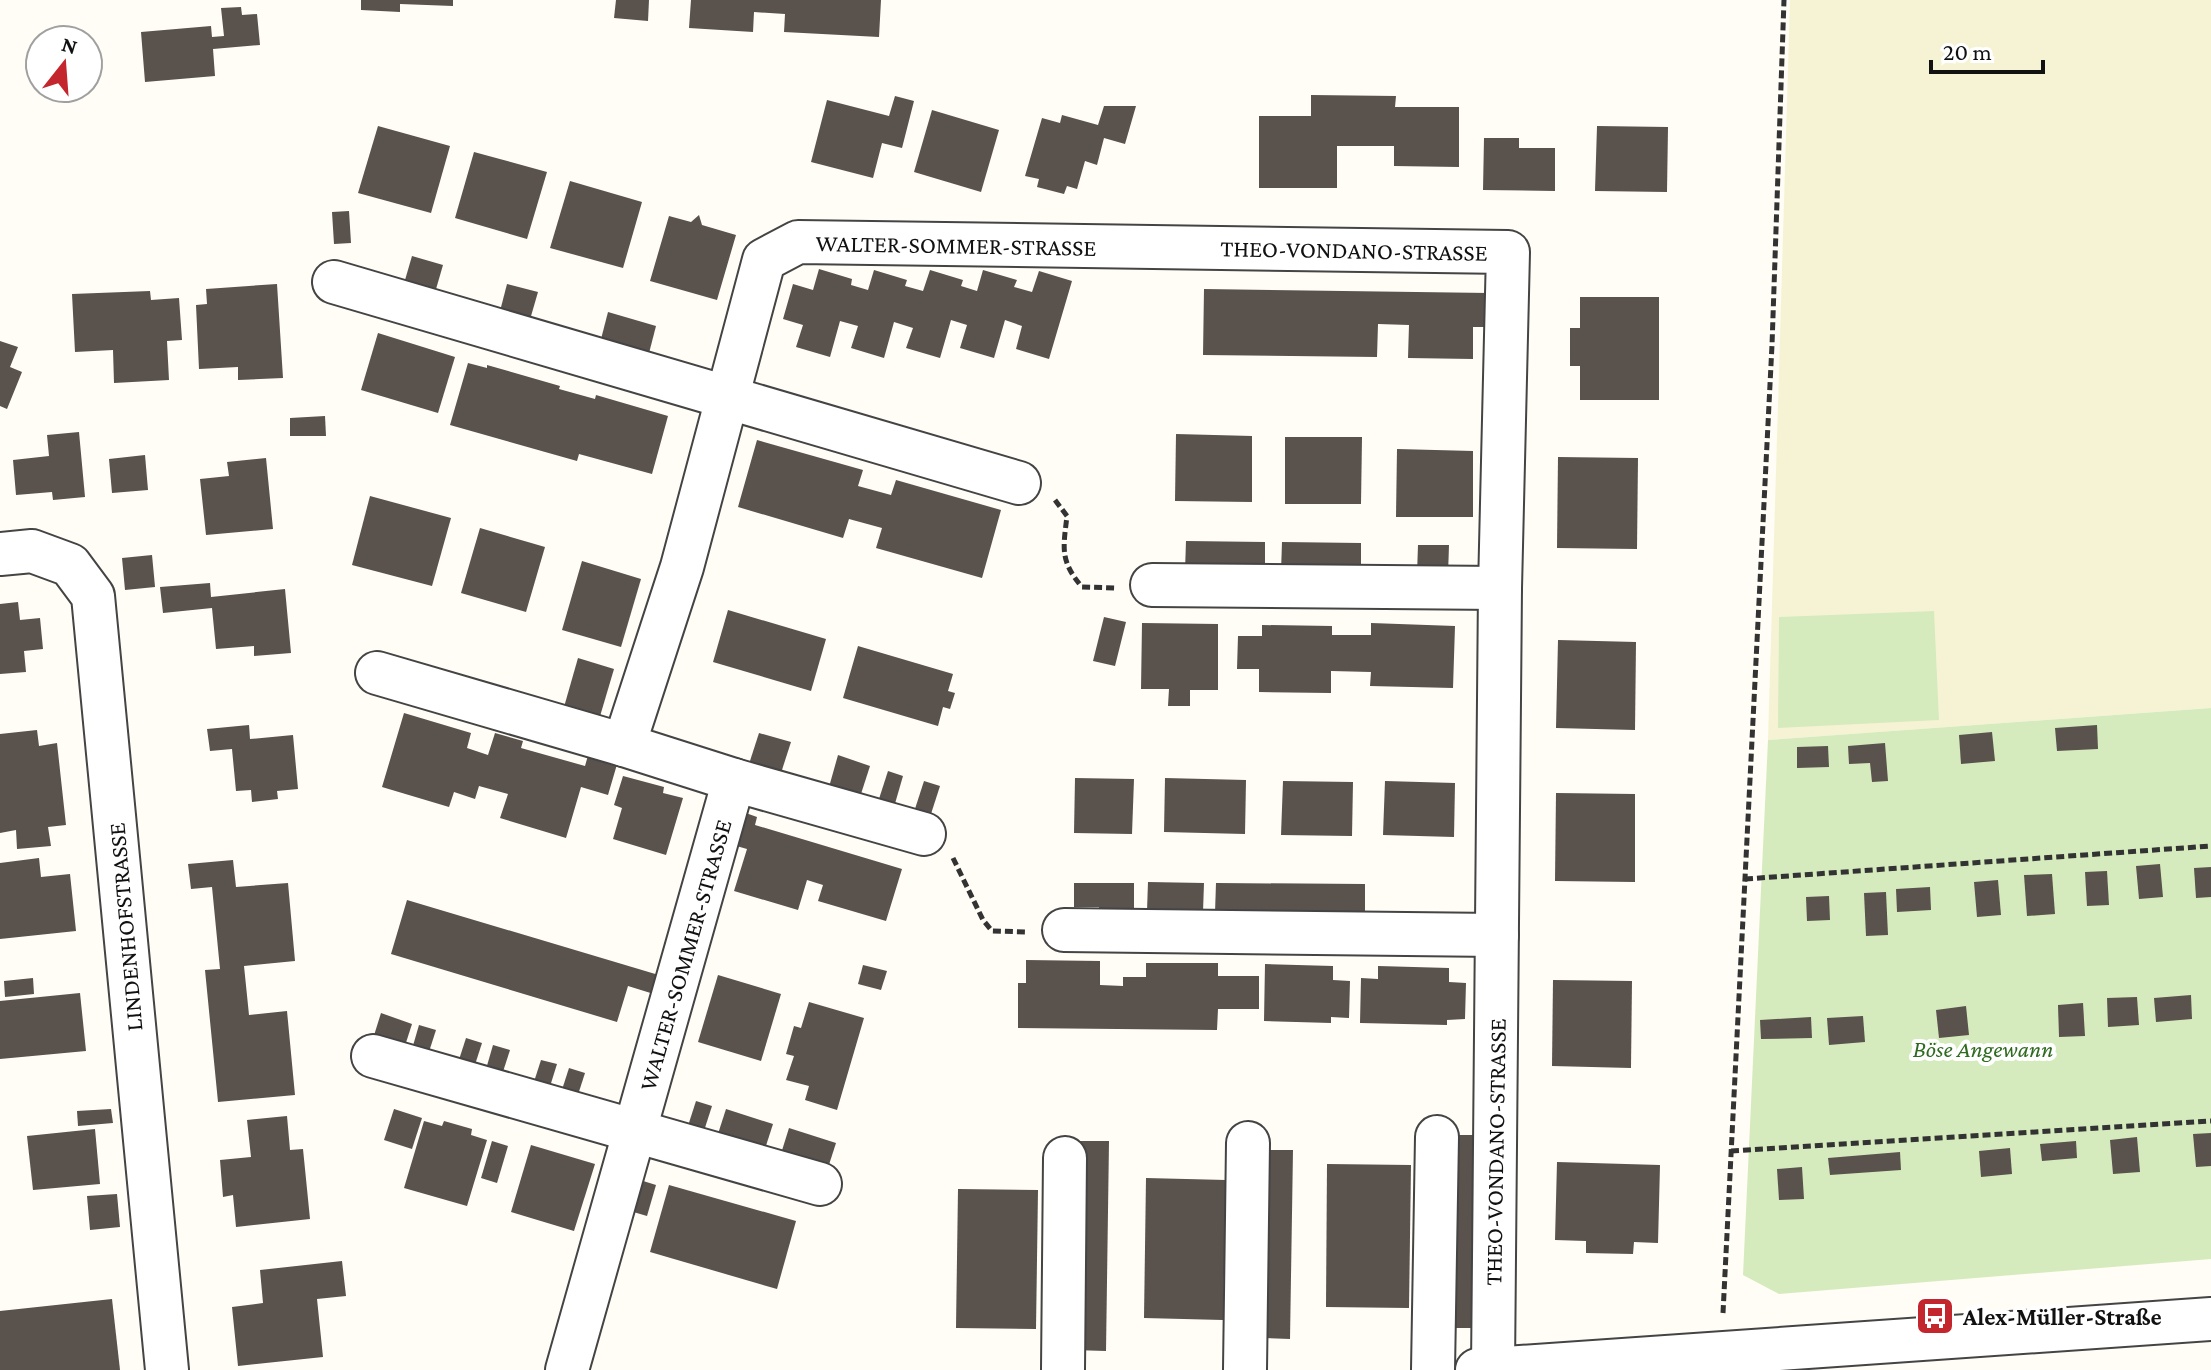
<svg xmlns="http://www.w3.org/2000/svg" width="2211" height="1370" viewBox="0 0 2211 1370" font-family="'Crimson Pro',serif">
<rect width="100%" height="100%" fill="#fffdf5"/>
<path fill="#f6f3d4" d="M1790,0H2211V708L1768,740Z"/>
<g fill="#d5ebbd">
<path d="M1934,611L1939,720L1778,728L1779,617Z"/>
<path d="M2211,708V1259L1779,1294L1743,1275L1768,740Z"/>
</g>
<g fill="#5a524d">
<path d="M361,0H453V6L400,4V12L361,10Z"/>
<path d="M616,0H649L648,21L614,18Z"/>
<path d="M691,0H881L879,37L784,32L785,14L754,12L753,32L689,28Z"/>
<path d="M241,7L242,15L257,14L260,45L213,49L215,76L145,82L141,32L211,26L212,37L224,36L221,8Z"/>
<path d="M1311,95L1396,96L1395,107H1459V167L1394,166V146H1337V188H1259V116H1311Z"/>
<path d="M895,96L914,101L902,148L882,143L873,178L811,162L827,100L889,116Z"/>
<path d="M1104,106H1136L1125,144L1104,138L1097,165L1085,161L1077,189L1067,186L1064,194L1037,187L1039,179L1025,176L1042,118L1060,123L1062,115L1098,125Z"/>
<path d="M932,110L999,130L981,192L914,172Z"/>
<path d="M378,126L450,146L431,213L358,193Z"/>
<path d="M1597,126L1668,127L1667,192L1595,191Z"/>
<path d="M1484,138H1519V148H1555V191L1483,190Z"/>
<path d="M474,152L547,172L527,239L455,218Z"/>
<path d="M570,181L642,202L623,268L550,248Z"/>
<path d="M349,211L351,243L334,244L332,212Z"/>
<path d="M699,215L702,225L736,235L717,300L650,281L669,216L691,222Z"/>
<path d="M412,256L443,265L434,296L403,287Z"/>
<path d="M819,269L852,279L851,285L868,290L874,270L907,280L905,286L923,291L930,270L963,280L961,286L977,291L983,270L1017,280L1014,287L1032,292L1039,271L1072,281L1049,359L1016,349L1022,326L1005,320L994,358L960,348L967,325L951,320L940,358L906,348L913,328L894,322L884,358L851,348L858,326L840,321L830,357L796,347L803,325L783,319L793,284L813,290Z"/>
<path d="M277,284L283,378L238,380V367L199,369L196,305L207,304L206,289Z"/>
<path d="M507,284L538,292L529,323L499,315Z"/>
<path d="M1204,289L1489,293V327H1473V359L1408,358L1409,325L1378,324L1377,357L1203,355Z"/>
<path d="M150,291L151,300L179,298L182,340L167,341L169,380L114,383L113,350L75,352L72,294Z"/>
<path d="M1580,297H1659V400H1580V366H1570V328H1580Z"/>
<path d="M608,312L656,326L648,357L600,343Z"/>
<path d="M378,333L455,357L438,413L361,390Z"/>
<path d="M0,341L18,347L10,367L22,372L7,409L0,406Z"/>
<path d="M468,363L487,368V365L560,386L559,389L595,399L596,395L668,416L652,474L579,454L577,461L450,425Z"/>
<path d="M325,416L326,436H290V418Z"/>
<path d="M79,432L85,497L53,500L52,492L16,495L13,460L49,456L47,435Z"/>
<path d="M1176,434L1252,436V502L1175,501Z"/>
<path d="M1285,437H1362L1361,504H1285Z"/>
<path d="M757,440L863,470L858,486L891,495L896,480L1001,510L982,578L876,548L882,528L849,519L843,538L738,507Z"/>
<path d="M1397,449L1473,451V517H1396Z"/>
<path d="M145,455L148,490L112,493L109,459Z"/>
<path d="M1558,457L1638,458L1637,549L1557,548Z"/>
<path d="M266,458L273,529L206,535L200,479L229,476L227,462Z"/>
<path d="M370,496L451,518L432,586L352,565Z"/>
<path d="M480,528L545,547L526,612L461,593Z"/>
<path d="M1186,541L1265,542V572L1185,571Z"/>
<path d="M1282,542L1361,543V572H1281Z"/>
<path d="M1418,545H1449L1448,575L1417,574Z"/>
<path d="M152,555L155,587L125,590L122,558Z"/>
<path d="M582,561L641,579L621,647L562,630Z"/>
<path d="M210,583L211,597L285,589L291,653L254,656V646L216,649L212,608L163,613L160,587Z"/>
<path d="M18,602L20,620L40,618L43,649L24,651L26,672L0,674V604Z"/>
<path d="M728,610L826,639L811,691L713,662Z"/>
<path d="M1104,617L1126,622L1115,666L1093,661Z"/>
<path d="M1142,623L1218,624V690H1190V706H1168L1169,689H1141Z"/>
<path d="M1371,623L1455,626L1453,688L1370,686L1371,672L1331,671V693L1259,692V669H1237L1238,636H1262V625L1332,626V635H1371Z"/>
<path d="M1558,640L1636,642L1635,730L1556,728Z"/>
<path d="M858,646L953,674L948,691L955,693L950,709L943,707L938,726L843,698Z"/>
<path d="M578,658L614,669L598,723L562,714Z"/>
<path d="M404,713L471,733L467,748L488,755L495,733L523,741L521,748L585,766L589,752L618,761L608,795L581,787L566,838L500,818L508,794L479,786L475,799L454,792L449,807L382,787Z"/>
<path d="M249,725L250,739L293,735L298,789L277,791L278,799L252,802L251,790L236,791L232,749L210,751L207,729Z"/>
<path d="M2097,725L2098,749L2057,751L2055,728Z"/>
<path d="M37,730L39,746L57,743L66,825L48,827L51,846L17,849L16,830L0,833V734Z"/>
<path d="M1992,732L1995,761L1961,764L1959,735Z"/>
<path d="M759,733L791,742L781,773L749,764Z"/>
<path d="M1885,743L1888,781L1872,782L1870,763L1849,764L1848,746Z"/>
<path d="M1828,746L1829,767L1797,768V747Z"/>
<path d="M838,755L870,766L860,797L829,787Z"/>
<path d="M888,771L903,776L894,807L878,802Z"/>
<path d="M623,776L664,787L663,793L683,798L666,855L613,839L622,808L614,805Z"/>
<path d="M1075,778L1134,779L1132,834L1074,833Z"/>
<path d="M1165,778L1246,780L1245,834L1164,832Z"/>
<path d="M924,781L940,786L930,817L914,812Z"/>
<path d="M1283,781L1353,782L1352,836L1281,835Z"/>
<path d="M1385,781L1455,783L1454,837L1383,835Z"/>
<path d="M1556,793L1635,794V882L1555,881Z"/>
<path d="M743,812L757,817L755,825L902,869L886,921L818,901L823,885L807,880L798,910L734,891L747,849L733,845Z"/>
<path d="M39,858L41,877L70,874L76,931L0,939V863Z"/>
<path d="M233,860L236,887L288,883L295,961L244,966L249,1015L287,1011L295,1095L218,1102L205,970L220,969L212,887L191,889L188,864Z"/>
<path d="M2160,864L2163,897L2139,899L2136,866Z"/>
<path d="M2211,867V897L2196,898L2194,868Z"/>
<path d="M2107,871L2109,905L2087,906L2085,872Z"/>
<path d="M2052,874L2055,914L2027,916L2024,875Z"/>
<path d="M1998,880L2001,915L1977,917L1974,882Z"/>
<path d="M1148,882L1204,883L1203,912L1147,911Z"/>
<path d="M1074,883H1134V912H1099V907H1074Z"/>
<path d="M1216,883L1365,884V914L1215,913Z"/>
<path d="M1930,887L1931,910L1897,912L1896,889Z"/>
<path d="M1886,892L1888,935L1866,936L1864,893Z"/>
<path d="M1829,896L1830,920L1807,921L1806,897Z"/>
<path d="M407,900L662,976L657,995L628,986L617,1022L391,954Z"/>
<path d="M1026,960L1100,961V985L1123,986V977H1146V963H1218V976H1259V1009H1218L1217,1030L1018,1028V983H1026Z"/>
<path d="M1265,964L1333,966V980L1350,981L1349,1018L1331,1017V1023L1264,1021Z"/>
<path d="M863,965L887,971L881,990L858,984Z"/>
<path d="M1378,966L1449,968V982L1466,983L1465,1019L1447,1020V1025L1360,1023L1361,978L1378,979Z"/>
<path d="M718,975L781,994L761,1061L698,1042Z"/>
<path d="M33,978L34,994L5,997L4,981Z"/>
<path d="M1553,980L1632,981L1631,1068L1552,1066Z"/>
<path d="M80,993L86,1051L0,1059V1001Z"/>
<path d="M2191,995L2192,1019L2156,1022L2154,998Z"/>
<path d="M2137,997L2139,1025L2108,1027L2107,998Z"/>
<path d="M809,1002L864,1018L837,1110L805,1100L809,1086L786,1080L794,1056L786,1054L794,1026L801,1028Z"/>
<path d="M2083,1003L2085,1036L2059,1037L2058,1005Z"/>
<path d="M1966,1006L1969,1035L1939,1038L1936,1010Z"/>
<path d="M381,1013L412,1024L402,1055L371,1045Z"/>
<path d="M1863,1016L1865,1042L1829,1045L1827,1018Z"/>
<path d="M1811,1017L1812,1038L1761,1039L1760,1020Z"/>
<path d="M419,1025L436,1030L426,1061L410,1056Z"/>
<path d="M466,1038L482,1043L472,1074L456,1069Z"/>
<path d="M493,1045L510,1050L500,1081L484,1076Z"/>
<path d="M541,1060L557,1064L547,1096L531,1091Z"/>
<path d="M569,1068L585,1073L575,1104L559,1099Z"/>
<path d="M696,1101L712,1106L702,1137L686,1132Z"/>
<path d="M111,1109L113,1123L78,1126L77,1111Z"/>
<path d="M394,1109L422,1118L412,1149L384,1140Z"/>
<path d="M726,1109L773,1124L763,1155L716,1140Z"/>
<path d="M287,1116L290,1150L303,1149L310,1219L236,1227L233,1195L223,1197L220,1160L251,1157L247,1120Z"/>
<path d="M424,1121L442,1126L444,1121L472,1129L471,1135L487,1140L467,1206L404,1188Z"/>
<path d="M789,1128L836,1143L826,1174L779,1160Z"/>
<path d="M95,1129L100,1184L33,1190L27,1136Z"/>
<path d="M2211,1133V1166L2196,1167L2193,1134Z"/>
<path d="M1446,1135H1480L1479,1328H1450Z"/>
<path d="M2137,1137L2140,1172L2113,1174L2110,1140Z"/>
<path d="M492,1141L508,1146L497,1183L481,1178Z"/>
<path d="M1076,1141H1109L1106,1351L1073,1350Z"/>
<path d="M2076,1141L2077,1158L2042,1161L2040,1144Z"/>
<path d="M531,1145L595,1164L574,1231L511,1212Z"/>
<path d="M2010,1148L2012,1174L1981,1177L1979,1151Z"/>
<path d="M1264,1150H1293L1290,1339L1262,1338Z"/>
<path d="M1900,1152L1901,1170L1830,1175L1828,1158Z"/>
<path d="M1557,1162L1660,1165L1658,1243L1634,1242L1633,1254L1586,1253V1241L1555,1240Z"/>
<path d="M1327,1164L1411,1165L1409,1308L1326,1307Z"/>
<path d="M1802,1167L1804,1199L1779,1200L1777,1169Z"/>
<path d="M1146,1178L1226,1180L1223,1320L1144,1318Z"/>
<path d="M640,1180L656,1185L647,1216L630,1211Z"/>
<path d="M669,1185L796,1221L777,1289L650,1252Z"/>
<path d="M958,1189L1038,1190L1036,1329L956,1328Z"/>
<path d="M117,1194L120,1227L90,1230L87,1196Z"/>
<path d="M342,1261L346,1296L317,1299L323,1357L238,1366L232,1307L263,1303L260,1270Z"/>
<path d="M112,1299L120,1370H0V1311Z"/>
</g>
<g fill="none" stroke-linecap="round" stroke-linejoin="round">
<g stroke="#444" stroke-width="46">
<g id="minor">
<path d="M334,282L1019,483"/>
<path d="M0,554L32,551L70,565L93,596L167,1370"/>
<path d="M1152,585L1500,588"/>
<path d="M377,673L624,745"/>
<path d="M734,780L924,834"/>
<path d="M1064,930L1497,935"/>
<path d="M373,1056L820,1184"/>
<path d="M567,1370L734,780L624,745L682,567L764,260L798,242L1508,252L1500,588L1493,1369"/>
<path d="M1063,1370L1065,1158"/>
<path d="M1245,1370L1248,1143"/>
<path d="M1433,1370L1437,1137"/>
<path d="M1477,1370L2211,1319"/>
</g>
</g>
<g stroke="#333" stroke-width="5" stroke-dasharray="8 4" stroke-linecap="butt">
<path d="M1055,500L1067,516C1063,549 1060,561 1082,587L1115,588"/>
<path d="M953,858L983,920L992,931L1027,932"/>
<path d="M1745,879L2211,846"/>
<path d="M1731,1151L2211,1121"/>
<path d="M1723,1313L1772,345L1784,0"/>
</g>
<use href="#minor" stroke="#fff" stroke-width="42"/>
</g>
<defs>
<g id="bus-square" transform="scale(2)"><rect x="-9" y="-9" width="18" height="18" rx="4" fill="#c4262e" stroke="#fff"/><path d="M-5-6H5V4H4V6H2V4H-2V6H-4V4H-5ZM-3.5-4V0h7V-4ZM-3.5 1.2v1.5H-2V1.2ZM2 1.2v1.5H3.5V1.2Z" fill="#fff"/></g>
</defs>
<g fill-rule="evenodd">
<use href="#bus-square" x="1935" y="1316"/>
</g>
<g text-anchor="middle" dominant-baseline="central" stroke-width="8" stroke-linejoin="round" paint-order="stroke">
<g font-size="24" fill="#111" stroke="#fff">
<text transform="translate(956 245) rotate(1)">WALTER-SOMMER-STRASSE</text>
<text transform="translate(1354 250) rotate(1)">THEO-VONDANO-STRASSE</text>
<text transform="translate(125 927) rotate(-95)">LINDENHOFSTRASSE</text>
<text transform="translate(685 955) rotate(-74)">WALTER-SOMMER-STRASSE</text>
<text transform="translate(1495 1152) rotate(-89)">THEO-VONDANO-STRASSE</text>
</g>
<g font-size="24" font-style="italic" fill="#2f6b1f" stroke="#fff">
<text x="1983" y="1048">Böse Angewann</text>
</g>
<g font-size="24" font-weight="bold" fill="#111" stroke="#fff" text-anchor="start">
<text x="1963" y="1316">Alex-Müller-Straße</text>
</g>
</g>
<g transform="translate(64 64) rotate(17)"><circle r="38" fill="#ffffff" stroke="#a0a0a0" stroke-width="2"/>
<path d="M0-6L14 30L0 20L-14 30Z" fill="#c4262e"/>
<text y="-12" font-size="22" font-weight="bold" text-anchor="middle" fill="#111111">N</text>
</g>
<path d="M1931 60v12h112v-12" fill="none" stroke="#111111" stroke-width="4"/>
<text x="1943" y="60" font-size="24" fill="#111111" stroke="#ffffff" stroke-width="6" paint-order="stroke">20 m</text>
</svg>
